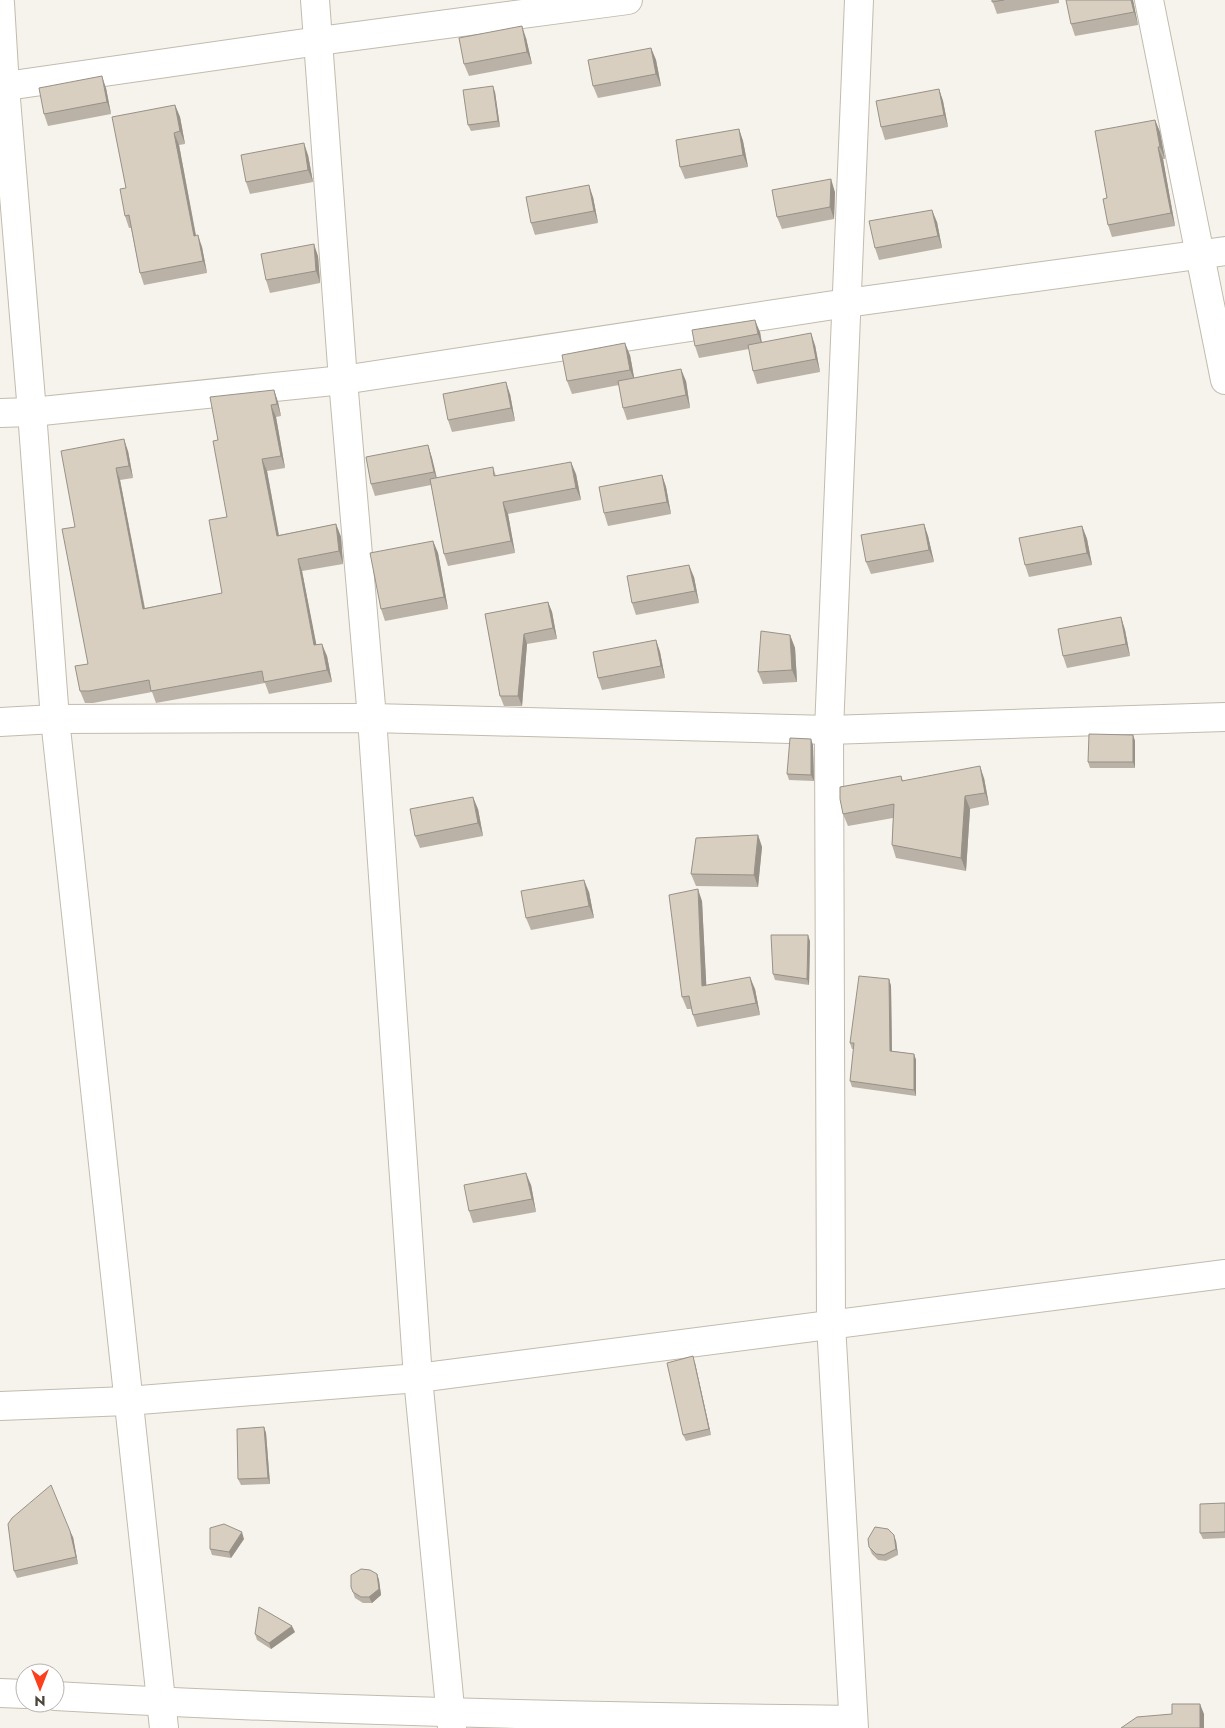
<svg xmlns="http://www.w3.org/2000/svg" width="1225" height="1728" viewBox="0 0 1225 1728" font-family="Jost,sans-serif">
<rect width="100%" height="100%" fill="#f6f3ec"/>
<g fill="none" stroke-linecap="round" stroke-linejoin="round">
<g stroke="#c2bbae" stroke-width="30">
<g id="minor">
<path d="M315,0L343,380L372,718L418,1378L452,1728"/>
<path d="M1149,0L1225,380"/>
<path d="M0,3L5,87L32,412L55,719L164,1728"/>
<path d="M0,87L319,41L628,0"/>
<path d="M0,413L32,412L343,380L847,303L1225,251"/>
<path d="M0,722L55,719L372,718L829,730L1225,717"/>
<path d="M0,1406L127,1401L418,1378L1225,1274"/>
<path d="M0,1693L25,1694"/>
<path d="M55,1696C321,1711 587,1717 853,1720"/>
<path d="M854,1728L831,1324L829,730L859,0"/>
</g>
</g>
<use href="#minor" stroke="#fff" stroke-width="28"/>
</g>
<g fill="#bab2a6">
<path d="M992,0H1059V3L997,14Z"/>
<path d="M1133,0L1138,25L1075,36L1071,24Z"/>
<path d="M526,38L532,64L469,76L464,64Z"/>
<path d="M651,48L656,60L661,86L598,98L593,86Z"/>
<path d="M106,88L111,114L48,126L44,114Z"/>
<path d="M939,89L943,101L948,127L885,140L881,127Z"/>
<path d="M495,92L500,127L471,131L468,125Z"/>
<path d="M175,105L180,117L185,144L179,145L196,235L202,247L207,273L144,285L140,273L131,228H129L125,216Z"/>
<path d="M1155,120L1160,132L1165,159H1163L1175,226L1112,237L1108,225L1107,198Z"/>
<path d="M739,129L743,141L748,167L685,179L680,167Z"/>
<path d="M308,155L313,182L250,194L246,182Z"/>
<path d="M835,192L834,219L782,229L777,217Z"/>
<path d="M593,197L598,223L535,235L531,223Z"/>
<path d="M937,222L942,248L879,260L875,248Z"/>
<path d="M318,256L320,283L270,293L266,280Z"/>
<path d="M760,332L762,342L815,345L820,372L757,384L753,371L749,349L699,358L695,346Z"/>
<path d="M630,355L634,378L686,381L690,408L627,420L623,408L619,385L572,394L567,381Z"/>
<path d="M274,390L278,402L281,416L276,417L285,468L267,471L279,535L336,524L341,537L343,564L302,571L316,645L327,656L332,682L269,694L265,683L156,703L152,692L93,703H85L80,691L88,664L75,527L128,451L133,478L120,480L145,608L222,593L227,517L218,440Z"/>
<path d="M510,394L515,421L452,432L448,420Z"/>
<path d="M428,445L432,458L437,478L493,467L496,476L576,474L581,500L508,514L515,553L448,566L444,554L431,485L375,496L371,484Z"/>
<path d="M662,475L666,487L671,514L608,526L604,513Z"/>
<path d="M924,524L928,536L934,562L871,574L866,562Z"/>
<path d="M1082,526L1087,539L1092,565L1029,577L1025,565Z"/>
<path d="M433,541L438,553L448,609L385,621L381,609Z"/>
<path d="M694,577L699,603L636,615L632,603Z"/>
<path d="M548,602L552,612L557,639L527,644L522,706H504L500,696L485,614Z"/>
<path d="M1121,617L1125,630L1130,656L1067,668L1063,656Z"/>
<path d="M790,635L795,648L797,682L763,684L758,672Z"/>
<path d="M656,640L660,652L665,678L602,690L598,678Z"/>
<path d="M1133,735L1135,741V768H1090L1088,762Z"/>
<path d="M813,745L814,781L789,780L787,774Z"/>
<path d="M901,776L903,781L984,778L989,805L970,809L966,871L896,858L892,845L893,818L848,826L843,814Z"/>
<path d="M478,809L483,836L420,848L415,836Z"/>
<path d="M758,835L762,847L758,887L696,886L691,874Z"/>
<path d="M589,892L594,918L531,930L526,918Z"/>
<path d="M702,901L706,985L755,989L760,1015L697,1027L691,1009H687L682,997Z"/>
<path d="M810,941L809,985L775,980L773,974Z"/>
<path d="M889,979L891,986L892,1051L914,1054L916,1060V1096L852,1087L850,1081L854,1049H852L850,1043Z"/>
<path d="M531,1185L536,1212L473,1223L469,1211Z"/>
<path d="M695,1363L711,1435L686,1441L683,1435Z"/>
<path d="M264,1427L266,1433L270,1484L241,1485L238,1479Z"/>
<path d="M1225,1503V1538L1203,1539L1200,1533Z"/>
<path d="M73,1537L78,1564L17,1578L14,1571Z"/>
<path d="M244,1539L231,1558L212,1555L210,1549Z"/>
<path d="M896,1541L898,1555L886,1561L878,1560L872,1554L869,1547Z"/>
<path d="M377,1574L379,1580L381,1595L372,1603H363L355,1598L351,1587Z"/>
<path d="M295,1632L271,1649L257,1640L255,1634Z"/>
</g>
<g fill="#979187">
<path d="M1131,0H1133L1138,25L1134,12Z"/>
<path d="M522,26L526,38L532,64L527,52Z"/>
<path d="M651,48L656,60L661,86L656,74Z"/>
<path d="M102,76L106,88L111,114L107,102Z"/>
<path d="M493,86L495,92L500,127L498,121Z"/>
<path d="M939,89L943,101L948,127L944,115Z"/>
<path d="M175,105L180,117L185,144L180,131Z"/>
<path d="M1155,120L1160,132L1165,159L1160,147Z"/>
<path d="M739,129L743,141L748,167L743,155Z"/>
<path d="M174,133L179,145L198,248L194,236Z"/>
<path d="M304,143L308,155L313,182L308,170Z"/>
<path d="M1158,147L1163,159L1175,226L1171,213Z"/>
<path d="M831,179L835,192L834,219L830,207Z"/>
<path d="M589,185L593,197L598,223L594,211Z"/>
<path d="M932,210L937,222L942,248L938,236Z"/>
<path d="M198,235L202,247L207,273L203,261Z"/>
<path d="M314,244L318,256L320,283L316,271Z"/>
<path d="M755,320L760,332L762,346L758,334Z"/>
<path d="M811,333L815,345L820,372L816,359Z"/>
<path d="M625,343L630,355L635,382L630,370Z"/>
<path d="M681,369L686,381L690,408L686,395Z"/>
<path d="M506,382L510,394L515,421L511,408Z"/>
<path d="M274,390L278,402L281,416L277,404Z"/>
<path d="M271,405L276,417L285,468L281,456Z"/>
<path d="M124,439L128,451L133,478L129,466Z"/>
<path d="M428,445L432,458L438,484L434,472Z"/>
<path d="M262,459L267,471L281,548L277,536Z"/>
<path d="M571,462L576,474L581,500L576,488Z"/>
<path d="M116,468L120,480L147,621L143,609Z"/>
<path d="M662,475L666,487L671,514L667,502Z"/>
<path d="M503,502L508,514L515,553L511,541Z"/>
<path d="M336,524L341,537L343,564L339,551Z"/>
<path d="M924,524L928,536L934,562L929,550Z"/>
<path d="M1082,526L1087,539L1092,565L1087,553Z"/>
<path d="M433,541L438,553L448,609L444,597Z"/>
<path d="M298,559L302,571L319,658L314,645Z"/>
<path d="M689,565L694,577L699,603L695,591Z"/>
<path d="M548,602L552,612L557,639L553,628Z"/>
<path d="M1121,617L1125,630L1130,656L1126,644Z"/>
<path d="M524,634L527,644L522,706L518,696Z"/>
<path d="M790,635L795,648L797,682L792,670Z"/>
<path d="M656,640L660,652L665,678L661,666Z"/>
<path d="M322,644L327,656L332,682L327,670Z"/>
<path d="M1133,735L1135,741V768L1133,762Z"/>
<path d="M811,739L813,745L814,781L811,775Z"/>
<path d="M980,766L984,778L989,805L985,793Z"/>
<path d="M965,796L970,809L966,871L961,858Z"/>
<path d="M473,797L478,809L483,836L478,823Z"/>
<path d="M758,835L762,847L758,887L754,875Z"/>
<path d="M584,880L589,892L594,918L589,906Z"/>
<path d="M698,889L702,901L707,998L702,986Z"/>
<path d="M808,935L810,941L809,985L807,979Z"/>
<path d="M750,977L755,989L760,1015L756,1003Z"/>
<path d="M889,979L891,986L892,1057L890,1051Z"/>
<path d="M914,1054L916,1060V1096L914,1090Z"/>
<path d="M526,1173L531,1185L536,1212L532,1199Z"/>
<path d="M693,1356L695,1363L711,1435L709,1429Z"/>
<path d="M264,1427L266,1433L270,1484L268,1478Z"/>
<path d="M70,1531L73,1537L78,1564L76,1557Z"/>
<path d="M242,1532L244,1539L231,1558L229,1552Z"/>
<path d="M894,1535L896,1541L898,1555L896,1549Z"/>
<path d="M377,1574L379,1580L381,1595L372,1603L369,1597Z"/>
<path d="M292,1626L295,1632L271,1649L269,1643Z"/>
<path d="M1200,1704L1204,1714V1728H1200Z"/>
</g>
<g fill="#d8cfc1" stroke="#979187">
<path d="M992,0H1004L992,2Z"/>
<path d="M1066,0H1131L1134,12L1071,24Z"/>
<path d="M522,26L527,52L464,64L459,38Z"/>
<path d="M651,48L656,74L593,86L588,60Z"/>
<path d="M102,76L107,102L44,114L39,88Z"/>
<path d="M493,86L498,121L468,125L463,90Z"/>
<path d="M939,89L944,115L881,127L876,101Z"/>
<path d="M175,105L180,131L174,133L194,236L198,235L203,261L140,273L129,215L125,216L120,189L126,188L112,117Z"/>
<path d="M1155,120L1160,147H1158L1171,213L1108,225L1103,199L1107,198L1095,131Z"/>
<path d="M739,129L743,155L680,167L676,140Z"/>
<path d="M304,143L308,170L246,182L241,155Z"/>
<path d="M831,179L830,207L777,217L772,190Z"/>
<path d="M589,185L594,211L531,223L526,197Z"/>
<path d="M932,210L938,236L875,248L869,221Z"/>
<path d="M314,244L316,271L266,280L261,254Z"/>
<path d="M755,320L758,334L695,346L692,330Z"/>
<path d="M811,333L816,359L753,371L748,345Z"/>
<path d="M625,343L630,370L567,381L562,355Z"/>
<path d="M681,369L686,395L623,408L618,381Z"/>
<path d="M506,382L511,408L448,420L443,394Z"/>
<path d="M274,390L277,404L271,405L281,456L262,459L277,536L336,524L339,551L298,559L314,645L322,644L327,670L264,682L262,671L151,691L149,680L89,691H80L75,666L88,664L62,529L75,527L61,451L124,439L129,466L116,468L143,609L222,593L209,520L227,517L213,441L218,440L210,397Z"/>
<path d="M428,445L434,472L371,484L366,457Z"/>
<path d="M571,462L576,488L503,502L511,541L444,554L430,479L493,467L494,476Z"/>
<path d="M662,475L667,502L604,513L599,487Z"/>
<path d="M924,524L929,550L866,562L861,535Z"/>
<path d="M1082,526L1087,553L1025,565L1019,538Z"/>
<path d="M433,541L444,597L381,609L370,553Z"/>
<path d="M689,565L695,591L632,603L627,576Z"/>
<path d="M548,602L553,628L524,634L518,696H500L485,614Z"/>
<path d="M1121,617L1126,644L1063,656L1058,629Z"/>
<path d="M761,631L790,635L792,670L758,672Z"/>
<path d="M656,640L661,666L598,678L593,652Z"/>
<path d="M1089,734L1133,735V762H1088Z"/>
<path d="M790,738L811,739V775L787,774Z"/>
<path d="M980,766L985,793L965,796L961,858L892,845L894,804L843,814L840,799V787L901,776L902,781Z"/>
<path d="M473,797L478,823L415,836L410,809Z"/>
<path d="M758,835L754,875L691,874L696,838Z"/>
<path d="M584,880L589,906L526,918L521,891Z"/>
<path d="M698,889L702,986L750,977L756,1003L693,1015L689,996L682,997L669,895Z"/>
<path d="M771,935H808L807,979L773,974Z"/>
<path d="M859,976L889,979L890,1051L914,1054V1090L850,1081L854,1043H850Z"/>
<path d="M526,1173L532,1199L469,1211L464,1185Z"/>
<path d="M693,1356L709,1429L683,1435L667,1363Z"/>
<path d="M264,1427L268,1478L238,1479L237,1429Z"/>
<path d="M51,1485L70,1531L76,1557L14,1571L8,1524L12,1518Z"/>
<path d="M1225,1503V1532L1200,1533V1504Z"/>
<path d="M224,1524L242,1532L229,1552L210,1549V1528Z"/>
<path d="M875,1527L888,1529L894,1535L896,1549L884,1555L876,1554L869,1547L868,1539Z"/>
<path d="M361,1569L370,1570L377,1574L379,1589L369,1597H361L353,1592L351,1587V1575Z"/>
<path d="M259,1607L292,1626L269,1643L255,1634Z"/>
<path d="M1172,1704H1200V1728H1121L1137,1717L1172,1714Z"/>
</g>
<g transform="translate(40 1688) rotate(180)"><circle r="24" fill="#ffffff" stroke="#b7b4b0"/>
<path d="M0-4L9 19L0 12L-9 19Z" fill="#fc3f1d"/>
<text y="-8" font-size="14" font-weight="bold" text-anchor="middle" fill="#4b4439">N</text>
</g>
</svg>
